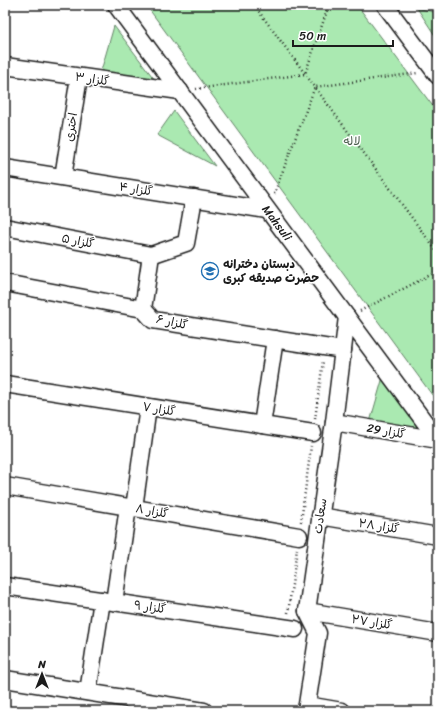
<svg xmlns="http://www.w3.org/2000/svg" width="443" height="716" viewBox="0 0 443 716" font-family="Sriracha,'Playpen Sans Arabic',sans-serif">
<rect width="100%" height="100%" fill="#fff"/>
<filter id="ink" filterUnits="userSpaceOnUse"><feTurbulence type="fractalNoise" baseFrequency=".025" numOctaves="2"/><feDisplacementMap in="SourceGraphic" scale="8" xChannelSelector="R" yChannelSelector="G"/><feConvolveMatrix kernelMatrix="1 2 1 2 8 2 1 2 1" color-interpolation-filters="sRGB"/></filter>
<g filter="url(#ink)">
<g fill="#aae9b1" stroke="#638266">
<path d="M146,5H357L438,113V403Z"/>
<path d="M417,8L438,13V40Z"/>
<path d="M114,26L155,80L101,71Z"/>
<path d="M174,111L215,166L157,135Z"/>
<path d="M383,377L424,432L370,422Z"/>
</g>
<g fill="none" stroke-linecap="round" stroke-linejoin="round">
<g stroke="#1c1c1c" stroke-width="19">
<g id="minor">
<path d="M116,5L438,440"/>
<path d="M385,5L438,76"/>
<path d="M5,66L180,91"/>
<path d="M5,168L267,210"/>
<path d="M63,177L79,77"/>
<path d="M5,227L151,255L186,243L194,198"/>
<path d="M5,283L143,309L153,320L343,350"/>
<path d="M143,309L151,255"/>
<path d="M5,384L313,433"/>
<path d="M334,422L438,440"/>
<path d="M262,425L275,339"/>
<path d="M5,486L299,536"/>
<path d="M134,508L148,407"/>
<path d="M320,516L438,536"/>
<path d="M5,586L295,629"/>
<path d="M114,602L128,507"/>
<path d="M307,611L438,633"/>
<path d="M5,679L204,711"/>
<path d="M88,692L102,600"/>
<path d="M307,705L342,711"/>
<path d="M306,711L318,633L307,611L334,422L347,317"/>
</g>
</g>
<g stroke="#1c1c1c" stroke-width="2.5" stroke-dasharray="1 3" stroke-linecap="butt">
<path d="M254,5L438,253"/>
<path d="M196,89L305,74L329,5"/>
<path d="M274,194L315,87L418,73"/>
<path d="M360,311L438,271"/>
<path d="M315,419L323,361"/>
<path d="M301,522L311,446"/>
<path d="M288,613L297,549"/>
</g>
<use href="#minor" stroke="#fff" stroke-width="16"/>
</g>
</g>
<defs>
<g id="school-ring" transform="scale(0.9)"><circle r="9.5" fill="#fff" stroke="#1f6fb2" stroke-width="1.5"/><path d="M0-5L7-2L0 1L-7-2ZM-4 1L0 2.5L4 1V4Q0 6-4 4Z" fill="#1f6fb2"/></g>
</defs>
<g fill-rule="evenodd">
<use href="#school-ring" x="210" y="271"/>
</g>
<g text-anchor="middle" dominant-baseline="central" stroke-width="3" stroke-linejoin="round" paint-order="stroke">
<g font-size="12" fill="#1c1c1c" stroke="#fff">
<text transform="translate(92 79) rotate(8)">گلزار ۳</text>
<text transform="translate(71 127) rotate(-81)">اختری</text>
<text transform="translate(136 189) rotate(9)">گلزار ۴</text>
<text transform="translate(277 223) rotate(53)">Mahsuli</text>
<text transform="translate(78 241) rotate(11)">گلزار ۵</text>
<text transform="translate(172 322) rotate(12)">گلزار ۶</text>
<text transform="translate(159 409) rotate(9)">گلزار ۷</text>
<text transform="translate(386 431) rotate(10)">گلزار 29</text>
<text transform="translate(152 511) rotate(10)">گلزار ۸</text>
<text transform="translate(320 516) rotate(-82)">سعادت</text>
<text transform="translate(379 526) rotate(9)">گلزار ۲۸</text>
<text transform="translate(150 607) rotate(8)">گلزار ۹</text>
<text transform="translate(372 622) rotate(9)">گلزار ۲۷</text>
</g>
<g font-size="12" fill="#475a49" stroke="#fff">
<text x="352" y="141">لاله</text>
</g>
<g font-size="12" font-weight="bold" fill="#1c1c1c" stroke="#fff" text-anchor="start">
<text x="223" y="264">دبستان دخترانه<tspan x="223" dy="14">حضرت صدیقه کبری</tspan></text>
</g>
</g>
<rect width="443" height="716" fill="none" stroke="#fff" stroke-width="20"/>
<rect x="10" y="10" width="423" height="696" fill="none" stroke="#1c1c1c" stroke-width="1.5" filter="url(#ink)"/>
<g transform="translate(42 674)" stroke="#ffffff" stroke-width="3" paint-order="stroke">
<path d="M0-3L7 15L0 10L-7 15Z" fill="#1c1c1c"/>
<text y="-6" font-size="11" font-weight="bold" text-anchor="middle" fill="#1c1c1c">N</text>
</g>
<path d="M293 40v6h100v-6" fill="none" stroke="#1c1c1c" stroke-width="2"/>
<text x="299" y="40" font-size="12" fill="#1c1c1c" stroke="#ffffff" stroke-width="3" paint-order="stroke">50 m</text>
</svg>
